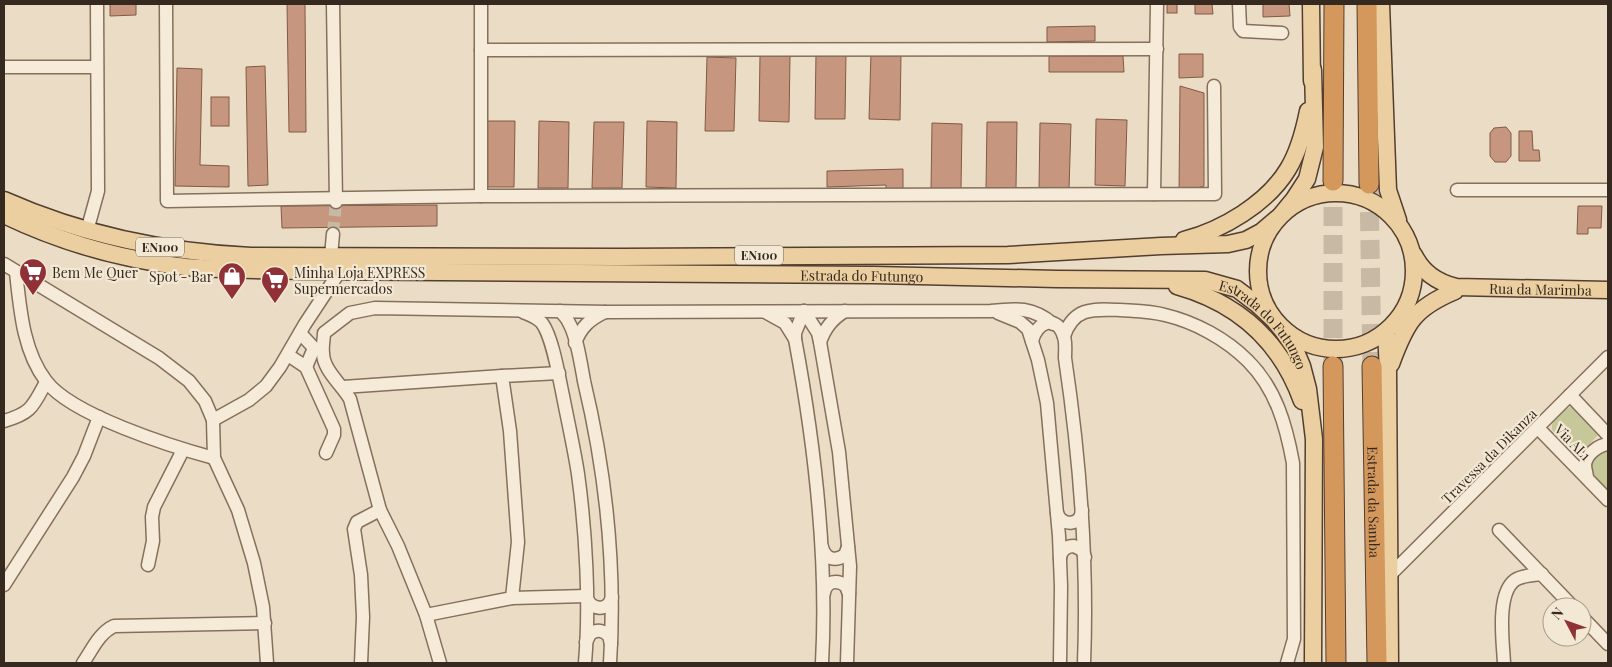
<svg xmlns="http://www.w3.org/2000/svg" width="1612" height="667" viewBox="0 0 1612 667" font-family="'Playfair Display',serif">
<rect width="100%" height="100%" fill="#ebddc5"/>
<g fill="#c6c89a">
<path d="M1570,407L1574,408L1598,435L1581,453L1573,452L1552,430C1550,420 1561,410 1570,407Z"/>
<path d="M1608,449V490L1591,472V463L1605,450Z"/>
</g>
<g fill="#c6977e" stroke="#825944">
<path d="M110,4H136V15L110,16Z"/>
<path d="M287,4H305L306,132H289Z"/>
<rect x="1167" y="4" width="10" height="9"/>
<path d="M1195,4H1212L1213,14H1195Z"/>
<path d="M1263,4H1289L1290,16L1263,17Z"/>
<path d="M1095,26V41L1047,42V27Z"/>
<path d="M816,53H846L845,119H815Z"/>
<path d="M871,53L901,54L900,120L869,119Z"/>
<path d="M1179,54H1203V77L1179,78Z"/>
<path d="M760,55L790,56L789,122L759,121Z"/>
<path d="M1049,56H1123L1124,72H1049Z"/>
<path d="M707,57L736,58L734,131H705Z"/>
<path d="M265,66L268,185L248,186L246,67Z"/>
<path d="M177,68L202,69L200,165L229,166V187L175,186Z"/>
<path d="M1180,86L1204,93V186L1179,193Z"/>
<rect x="211" y="97" width="18" height="29"/>
<path d="M1096,119L1127,120L1125,186L1095,185Z"/>
<path d="M485,121H515L514,187H483Z"/>
<path d="M539,121L569,122L568,188H538Z"/>
<path d="M647,121L677,122L676,188L646,187Z"/>
<path d="M594,122H624L622,188H592Z"/>
<path d="M987,122H1017L1016,188H986Z"/>
<path d="M932,123L962,124L961,190H931Z"/>
<path d="M1040,123L1071,124L1069,190L1039,189Z"/>
<path d="M1506,127L1511,133V156L1506,162H1495L1490,156V133L1494,128Z"/>
<path d="M1519,131H1532L1533,150H1539L1540,161H1519Z"/>
<path d="M903,169V190H886V185L827,187V171Z"/>
<path d="M437,205V226L282,228L281,206Z"/>
<path d="M1578,206H1602L1601,228H1588V234H1577Z"/>
</g>
<g fill="none" stroke-linecap="round" stroke-linejoin="round">
<path stroke="#c7b9a4" stroke-width="12" stroke-dasharray="12 6" stroke-linecap="butt" d="M333,234L336,202"/>
<g stroke="#c7b9a4" stroke-width="19" stroke-dasharray="19 9" stroke-linecap="butt">
<path d="M1369,184L1372,366"/>
<path d="M1333,366V181"/>
</g>
<g stroke="#856f5d" stroke-width="15">
<g id="minor">
<path d="M166,4L167,201L481,196L1215,194L1214,86"/>
<path d="M333,4L336,202"/>
<path d="M481,4V196"/>
<path d="M1239,4L1240,27L1243,31L1282,33"/>
<path d="M481,50L1157,49"/>
<path d="M4,67H97"/>
<path d="M1457,190H1608"/>
<path d="M1154,194L1157,4"/>
<path d="M87,231L98,191L97,4"/>
<path d="M331,256L333,234"/>
<path d="M4,264L159,358L189,381L205,401L213,420L214,458L238,510L254,563L263,607L267,663"/>
<path d="M16,272C20,309 23,351 46,381C71,415 173,447 214,458"/>
<path d="M560,311C563,314 567,318 569,323C577,336 581,365 584,381C606,473 616,569 610,663"/>
<path d="M804,311L818,333L820,342L839,452L850,566L847,663"/>
<path d="M804,311L795,333V339C815,446 828,555 822,663"/>
<path d="M523,312C530,315 537,317 542,323C553,338 559,378 563,396C568,422 574,448 578,474C586,533 590,604 585,663"/>
<path d="M767,313L785,323L795,339"/>
<path d="M998,313L1020,322L1028,329L1038,360L1047,403L1059,536L1061,586L1060,663"/>
<path d="M300,333L314,348L306,367"/>
<path d="M1064,336C1074,307 1093,309 1120,310C1135,311 1150,311 1165,315C1195,322 1226,339 1248,361C1276,389 1286,425 1293,463L1294,639L1287,663"/>
<path d="M1032,341C1037,320 1058,315 1064,337C1066,343 1065,351 1065,358C1080,459 1088,561 1084,663"/>
<path d="M820,342C825,328 832,319 845,311"/>
<path d="M575,343C581,327 590,319 605,312"/>
<path d="M288,355L306,367L334,429V435L326,453"/>
<path d="M343,387L502,376"/>
<path d="M1570,395L1608,435"/>
<path d="M213,420L249,400L266,386L280,367L305,324L340,271"/>
<path d="M4,421C32,413 33,406 46,382"/>
<path d="M1538,428L1608,500"/>
<path d="M1587,478C1587,474 1585,469 1585,465C1586,454 1599,445 1608,444"/>
<path d="M1057,513C1062,527 1081,526 1082,510"/>
<path d="M1499,530L1573,607"/>
<path d="M822,547C825,559 835,562 845,555L848,547"/>
<path d="M1060,558C1061,550 1066,546 1074,546L1082,550L1085,557"/>
<path d="M148,565L153,541L152,517L154,507L183,450"/>
<path d="M1390,575L1608,357"/>
<path d="M4,585L73,477L84,456L99,417"/>
<path d="M824,593C826,581 837,579 846,586L849,594"/>
<path d="M586,596C590,610 608,613 612,597"/>
<path d="M512,598L586,596"/>
<path d="M426,615L512,598L518,542L517,528L510,431L502,376L559,373"/>
<path d="M1582,617L1608,644"/>
<path d="M586,642L590,634C597,629 603,630 609,636L611,644"/>
<path d="M83,663C92,650 99,633 114,626L265,623"/>
<path d="M361,663L363,617L361,575L354,529L357,522L380,510"/>
<path d="M440,663L426,615L398,546L380,510L350,399C342,385 323,370 323,353C322,346 324,339 324,333L350,313L375,308L607,312L991,311C1016,308 1033,307 1053,324"/>
<path d="M1504,663C1503,642 1496,594 1515,580C1523,575 1533,575 1542,574"/>
</g>
</g>
<g stroke="#533e30" stroke-width="19">
<g id="major">
<path d="M1311,4L1312,81"/>
<path d="M1381,4L1388,190L1398,220"/>
<circle cx="1336" cy="271" r="78"/>
<path d="M4,200C83,235 165,252 251,256L622,257L1008,255L1161,246L1228,244L1246,240L1261,232L1280,216L1294,199L1307,179L1315,147L1313,70"/>
<path id="s1" d="M4,215C60,242 124,260 186,267C224,270 262,270 300,271L874,275L1057,279L1205,280L1237,289L1258,305L1274,320L1283,331L1294,347L1302,366L1308,389L1314,439L1313,663"/>
<path d="M1184,240C1222,230 1267,204 1288,169C1299,151 1304,131 1308,111"/>
<path id="s2" d="M1414,255C1423,273 1437,282 1456,287L1608,290"/>
<path d="M1177,286C1238,303 1280,340 1302,401"/>
<path d="M1386,331L1388,371L1390,663"/>
<path d="M1391,364C1406,323 1414,308 1455,291"/>
</g>
</g>
<g stroke="#533e30" stroke-width="21">
<g id="highway">
<path d="M1367,4L1369,184"/>
<path d="M1333,181L1334,4"/>
<path d="M1333,366L1336,663"/>
<path id="s3" d="M1372,366L1377,663"/>
</g>
</g>
<use href="#minor" stroke="#f6ebd8" stroke-width="12"/>
<use href="#major" stroke="#ebcfa0" stroke-width="16"/>
<use href="#highway" stroke="#d4985c" stroke-width="19"/>
</g>
<defs>
<g id="supermarket-pin" transform="scale(1.4375)"><path d="M0 17L-7.5 6A9.5 9.5 0 1 1 7.5 6Z" fill="#8f3137" stroke="#f3e8d4"/><path d="M-6-5.5h2.5l.6 2H6L4.5 2H-2.5L-4.4-4H-6ZM-1.5 3.2a1.3 1.3 0 1 0 .1 0ZM3 3.2a1.3 1.3 0 1 0 .1 0Z" fill="#fff"/></g>
<g id="shop-pin" transform="scale(1.4375)"><path d="M0 17L-7.5 6A9.5 9.5 0 1 1 7.5 6Z" fill="#8f3137" stroke="#f3e8d4"/><path d="M-5-2.5h2.3a2.7 3.5 0 0 1 5.4 0H5L5.5 6h-11ZM-1.5-2.5h3a1.5 2.3 0 0 0-3 0Z" fill="#fff"/></g>
</defs>
<g fill-rule="evenodd">
<use href="#supermarket-pin" x="33" y="272"/>
<use href="#shop-pin" x="232" y="276"/>
<use href="#supermarket-pin" x="275" y="280"/>
</g>
<g text-anchor="middle" dominant-baseline="central" stroke-width="4.5" stroke-linejoin="round" paint-order="stroke">
<g fill="#f3e8d4" stroke="#6f6255" stroke-width="1">
<rect x="136" y="237.5" width="48" height="19" rx="4"/>
<rect x="735" y="245.5" width="48" height="19" rx="4"/>
</g>
<g font-size="12" font-weight="bold" fill="#36291f">
<text x="160" y="247">EN100</text>
<text x="759" y="255">EN100</text>
</g>
<g font-size="14" fill="#36291f" stroke="#f3e8d4" text-anchor="start">
<text x="52" y="272">Bem Me Quer</text>
<text x="294" y="272">Minha Loja EXPRESS<tspan x="294" dy="16">Supermercados</tspan></text>
<text x="213" y="276" text-anchor="end">Spot - Bar</text>
</g>
<g font-size="14" fill="#36291f" stroke="#f3e8d4">
<text stroke="none"><textPath href="#s1" startOffset="866">Estrada do Futungo</textPath></text>
<text stroke="none"><textPath href="#s2" startOffset="139">Rua da Marimba</textPath></text>
<text stroke="none"><textPath href="#s1" startOffset="1286">Estrada do Futungo</textPath></text>
<text transform="translate(1573 442) rotate(45)">Via AL1</text>
<text transform="translate(1489 456) rotate(-45)">Travessa da Dikanza</text>
<text stroke="none"><textPath href="#s3" startOffset="136">Estrada da Samba</textPath></text>
</g>
</g>
<rect width="1612" height="667" fill="none" stroke="#36291f" stroke-width="10"/>
<g transform="translate(1567 622) rotate(311)"><circle r="24" fill="#f3e8d4" stroke="#a79c8c"/>
<path d="M0-4L9 19L0 12L-9 19Z" fill="#8f3137"/>
<text y="-8" font-size="14" font-weight="bold" text-anchor="middle" fill="#36291f">N</text>
</g>
</svg>
